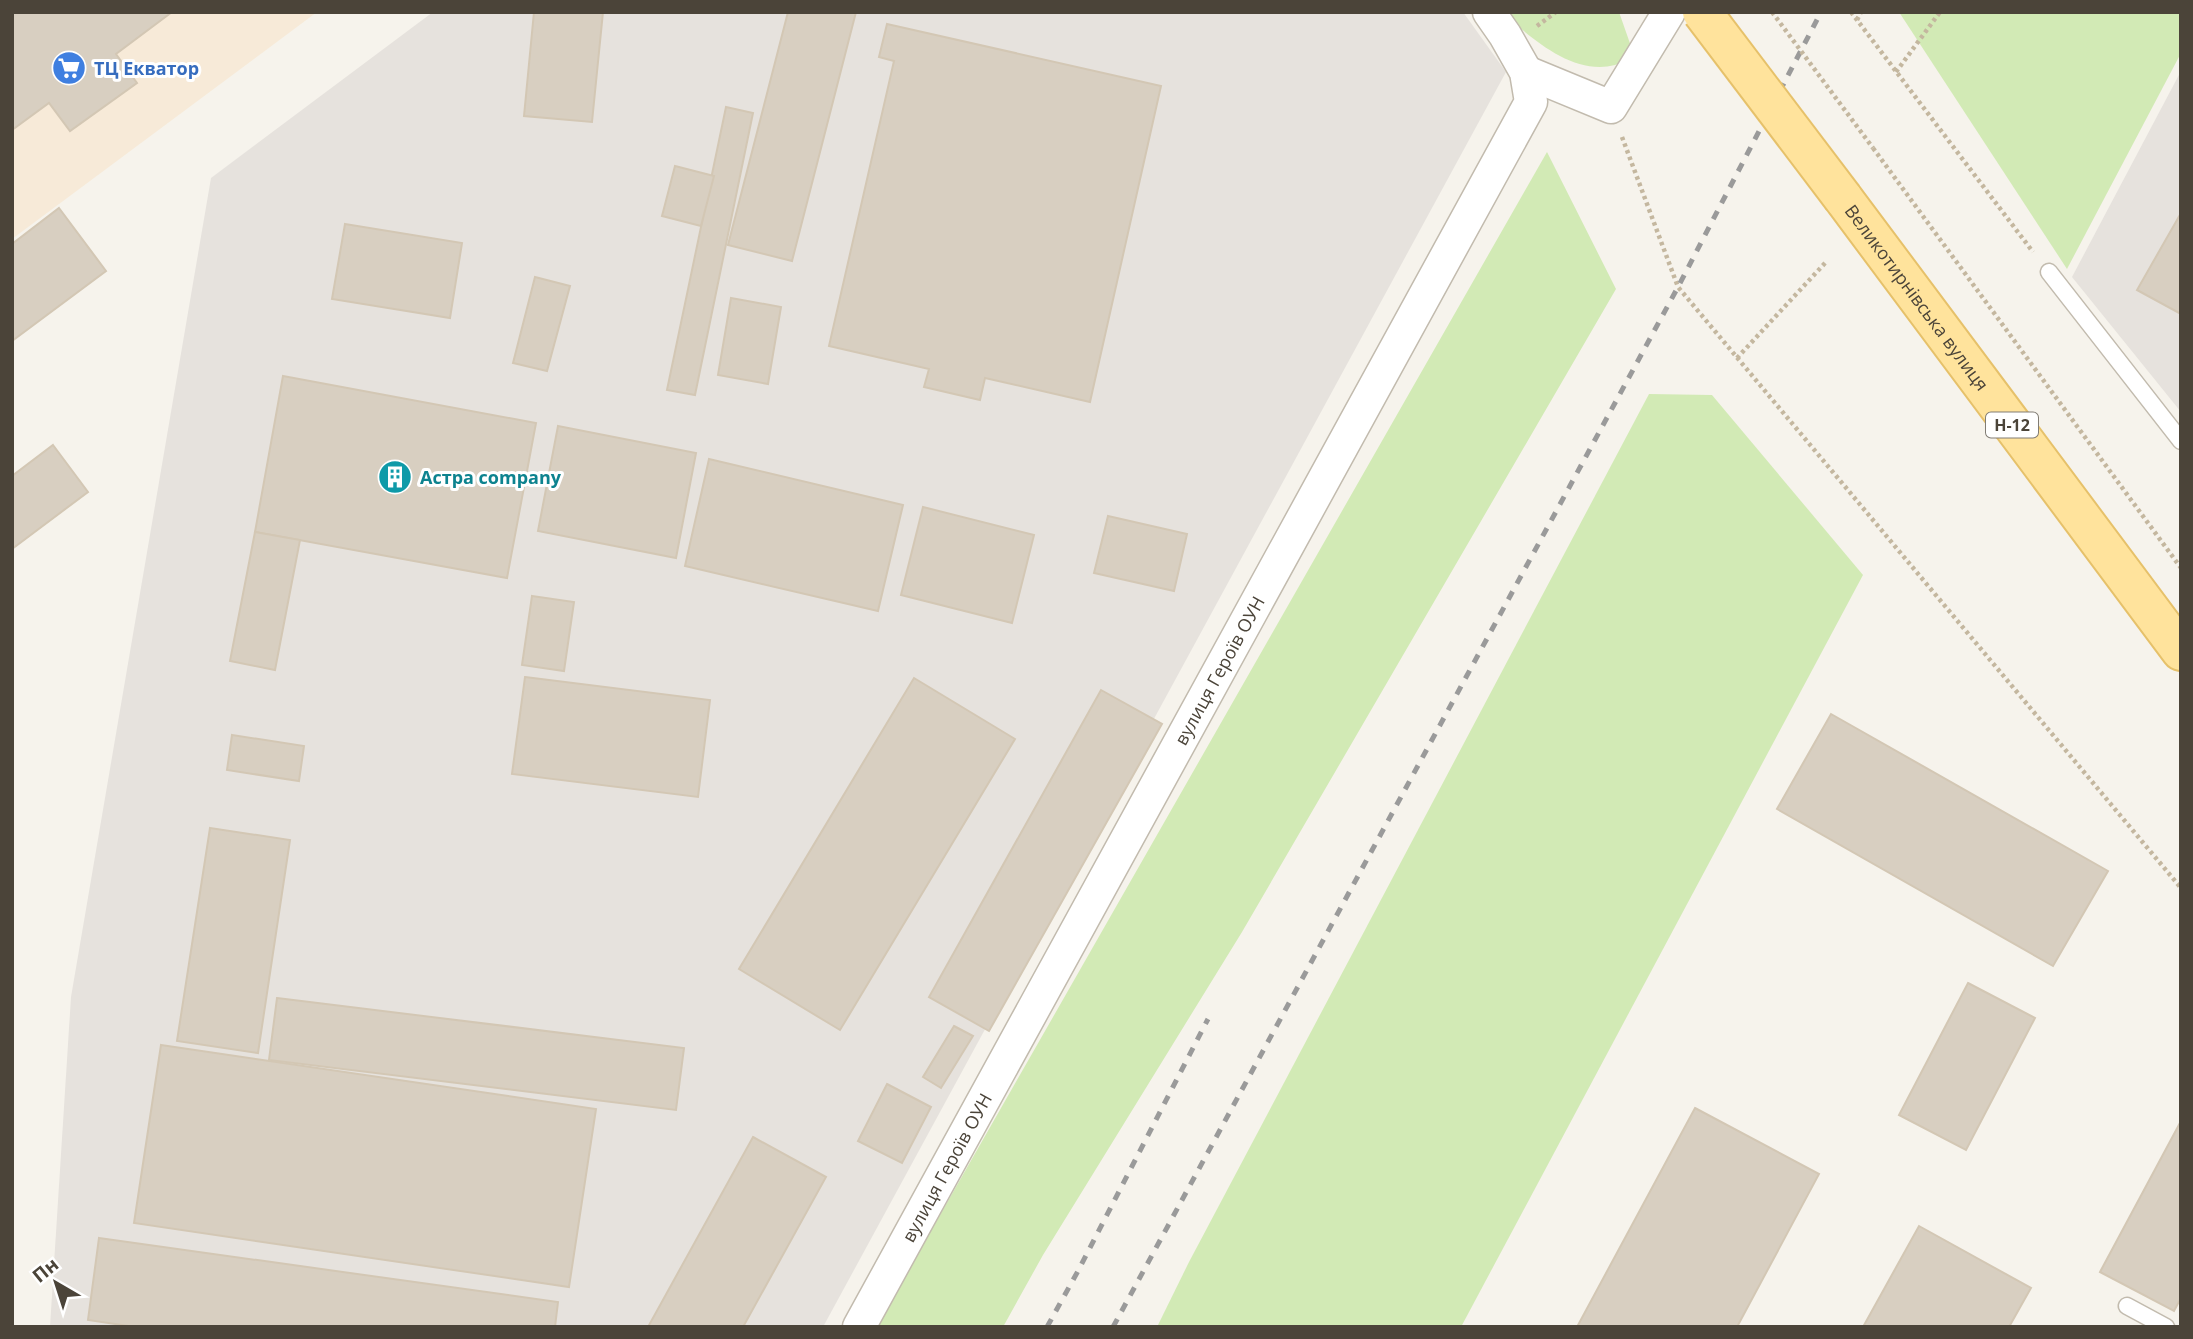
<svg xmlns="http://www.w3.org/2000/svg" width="2193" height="1339" viewBox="0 0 2193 1339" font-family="'Open Sans',sans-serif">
<rect width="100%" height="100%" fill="#f6f3ec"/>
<path fill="#f7ead8" d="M12,12H317L12,239Z"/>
<g fill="#e6e2dd">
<path d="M433,12H1463L1506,72L823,1327H50L71,997L211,178Z"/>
<path d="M2181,71V412L2072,277Z"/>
</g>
<g fill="#d2eab5">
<path d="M1502,12H1619L1633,52C1628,56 1622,63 1615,65C1573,76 1531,38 1502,12Z"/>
<path d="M1899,12H2181V53L2067,269Z"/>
<path d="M1547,152L1616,289L1242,932L1043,1255L1003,1327H876Z"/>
<path d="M1649,394L1712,395L1863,575L1461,1327H1157L1189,1262Z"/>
</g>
<g fill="#d8cfc1" stroke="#d3c7b4" stroke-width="2">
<path d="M12,12H172L116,54L137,83L70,131L49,103L12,130Z"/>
<path d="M534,12H603L592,122L524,116Z"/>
<path d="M788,12H856L792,261L728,245Z"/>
<path d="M887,24L1161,86L1090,402L985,378L980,400L924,387L929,369L829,346L894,61L879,57Z"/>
<path d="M726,107L753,113L695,395L667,390Z"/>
<path d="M675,166L714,176L701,226L662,216Z"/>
<path d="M59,208L106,271L12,341V244Z"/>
<path d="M2181,213V314L2137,290Z"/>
<path d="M345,224L462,243L450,318L332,299Z"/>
<path d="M535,277L570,286L547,371L513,363Z"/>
<path d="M731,298L781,307L768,384L718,375Z"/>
<path d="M283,376L536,423L507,578L255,532Z"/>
<path d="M558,426L696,453L676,558L538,531Z"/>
<path d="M53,445L88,492L12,549V476Z"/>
<path d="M709,459L903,505L878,611L685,566Z"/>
<path d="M923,507L1034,535L1012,623L901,595Z"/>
<path d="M1108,516L1187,534L1174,591L1094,573Z"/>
<path d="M255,532L300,540L275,670L230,661Z"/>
<path d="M532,596L574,602L564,671L522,665Z"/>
<path d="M525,677L710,700L698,797L512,774Z"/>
<path d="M914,678L1015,739L840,1030L739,969Z"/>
<path d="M1101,690L1162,724L989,1031L929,997Z"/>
<path d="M1831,714L2108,871L2053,966L1777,809Z"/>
<path d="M232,735L304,746L299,781L227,770Z"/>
<path d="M210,828L290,840L258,1053L177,1041Z"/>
<path d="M1968,983L2035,1018L1966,1150L1899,1115Z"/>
<path d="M277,998L684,1048L676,1110L269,1060Z"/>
<path d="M954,1026L973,1036L941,1088L923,1077Z"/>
<path d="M161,1045L596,1109L569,1287L134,1223Z"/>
<path d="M887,1084L931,1107L902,1163L858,1141Z"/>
<path d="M1695,1108L1819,1174L1737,1327H1577Z"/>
<path d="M2181,1121V1298L2174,1311L2100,1272Z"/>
<path d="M753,1137L826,1177L743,1327H648Z"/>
<path d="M1919,1226L2031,1288L2009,1327H1863Z"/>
<path d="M99,1238L558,1302L555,1327H135L88,1320Z"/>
</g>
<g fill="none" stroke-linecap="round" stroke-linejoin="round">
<g stroke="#c2bbae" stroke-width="19">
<g id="service">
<path d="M2049,272L2181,441"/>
<path d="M2127,1306L2166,1327"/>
</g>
</g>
<g stroke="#c2bbae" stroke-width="35">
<g id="minor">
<path d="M1526,72L1611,107L1669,12"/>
<path id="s1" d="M859,1327L1531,102L1526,72L1505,35L1489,12"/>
</g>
</g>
<g stroke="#e6c16a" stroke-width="42">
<g id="primary">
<path id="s2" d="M1843,198L2181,651"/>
</g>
</g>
<g stroke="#c4b79f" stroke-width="4.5" stroke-dasharray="3.5 3.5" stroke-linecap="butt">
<path d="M1851,12L2033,252"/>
<path d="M1857,20L1861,12"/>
<path d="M1537,26L1556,12"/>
<path d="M1896,72L1940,12"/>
<path d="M1622,137L1678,287L2181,888"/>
<path d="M1873,148L2181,568"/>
<path d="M1737,358L1826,262"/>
</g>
<use href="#service" stroke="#fff" stroke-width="16"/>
<use href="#minor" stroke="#fff" stroke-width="32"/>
<use href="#primary" stroke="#ffe39c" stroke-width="38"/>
<g stroke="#9a9a9a" stroke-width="5" stroke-dasharray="9 9" stroke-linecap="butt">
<path d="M1047,1327L1078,1271L1208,1019"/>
<path d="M1113,1327L1678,287L1821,12"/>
</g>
<g stroke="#e6c16a" stroke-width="42" stroke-linecap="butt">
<path id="primary-bridge" d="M1702,12L1843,198"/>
</g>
<path stroke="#c4b79f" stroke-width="4.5" stroke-dasharray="3.5 3.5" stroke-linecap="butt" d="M1772,12L1873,148"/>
<use href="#primary-bridge" stroke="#ffe39c" stroke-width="38"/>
</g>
<defs>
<g id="supermarket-disc" transform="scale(1.75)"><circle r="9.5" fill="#3f7fe0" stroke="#fff"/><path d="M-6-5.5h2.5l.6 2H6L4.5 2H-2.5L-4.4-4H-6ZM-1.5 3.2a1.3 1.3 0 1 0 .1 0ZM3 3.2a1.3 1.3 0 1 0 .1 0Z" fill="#fff"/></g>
<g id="building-disc" transform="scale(1.75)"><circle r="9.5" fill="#0f9aa8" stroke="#fff"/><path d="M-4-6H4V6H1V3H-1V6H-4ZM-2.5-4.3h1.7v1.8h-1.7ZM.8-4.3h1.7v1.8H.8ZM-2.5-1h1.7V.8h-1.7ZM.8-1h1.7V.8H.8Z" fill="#fff"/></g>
</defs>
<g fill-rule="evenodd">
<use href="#supermarket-disc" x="69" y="68"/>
<use href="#building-disc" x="395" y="477"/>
</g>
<g text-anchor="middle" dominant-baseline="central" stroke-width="6" stroke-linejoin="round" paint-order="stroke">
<rect fill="#fff" stroke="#817c74" stroke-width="2" x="1986" y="412.5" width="52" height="25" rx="5"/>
<g font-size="16" font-weight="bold" fill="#4b4439">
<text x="2012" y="425">Н-12</text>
</g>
<g font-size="18" font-weight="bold" fill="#366cbe" stroke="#fff" text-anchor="start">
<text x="94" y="68">ТЦ Екватор</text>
</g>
<g font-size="18" fill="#4b4439" stroke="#fff">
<text stroke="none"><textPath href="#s2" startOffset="124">Великотирнівська вулиця</textPath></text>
<text stroke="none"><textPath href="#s1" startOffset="749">вулиця Героїв ОУН</textPath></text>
<text stroke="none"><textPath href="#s1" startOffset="182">вулиця Героїв ОУН</textPath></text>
</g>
<g font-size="18" font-weight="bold" fill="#0d838f" stroke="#fff" text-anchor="start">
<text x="420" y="477">Астра company</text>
</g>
</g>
<rect width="2193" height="1339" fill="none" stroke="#4b4439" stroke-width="28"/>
<g transform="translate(56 1283) rotate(321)" stroke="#ffffff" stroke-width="5" paint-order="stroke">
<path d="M0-5L12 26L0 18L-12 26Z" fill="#4b4439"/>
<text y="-10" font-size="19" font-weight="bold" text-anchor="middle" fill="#4b4439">Пн</text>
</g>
</svg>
